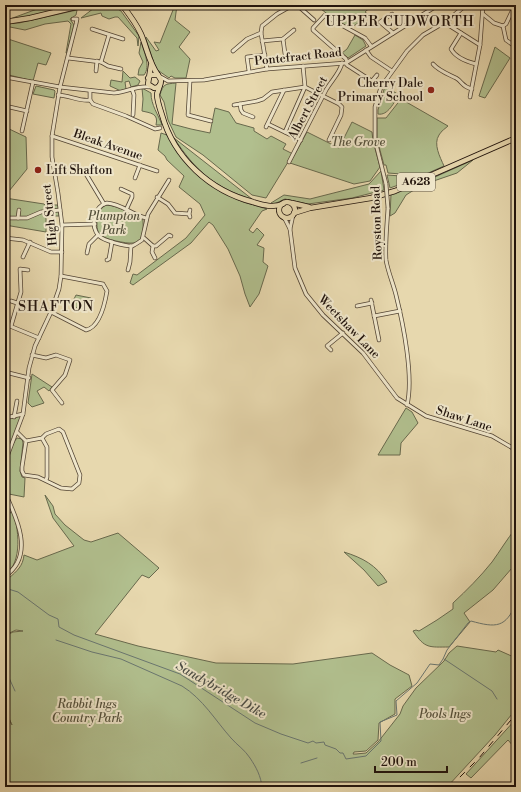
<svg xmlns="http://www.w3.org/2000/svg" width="521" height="792" viewBox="0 0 521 792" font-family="'Libre Bodoni',serif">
<rect width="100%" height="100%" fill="#e7d8ae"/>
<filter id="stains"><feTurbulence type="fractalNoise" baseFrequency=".005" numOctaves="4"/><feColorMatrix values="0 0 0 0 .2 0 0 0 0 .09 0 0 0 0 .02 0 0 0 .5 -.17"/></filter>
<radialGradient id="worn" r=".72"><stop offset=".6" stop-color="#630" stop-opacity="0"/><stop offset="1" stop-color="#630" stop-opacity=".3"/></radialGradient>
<g fill="#b1bf8e" stroke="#68694d">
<path d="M48,5H75L30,17L10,19Z"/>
<path d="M98,5L108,8H116L121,11L139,36L138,46L137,38L118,17H115L109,19L102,16L101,13L81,18Z"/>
<path d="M175,5H177L175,20L190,32L179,47L190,59L186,78H175L171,76L169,78L156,69L146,39V37L156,51L159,50L154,42L160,43Z"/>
<path d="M316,5H373L365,12L369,15L351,28L335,20Z"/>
<path d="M77,10L76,15L70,19L74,25L67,53H66L71,24L68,21L45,24L25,30L5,26V24L19,23Z"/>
<path d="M355,35L363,40L366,46L348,58L342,53L347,49Z"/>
<path d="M5,38L51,53L46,65L38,63L33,81L5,74Z"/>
<path d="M141,42C144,52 151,66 144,75H138L139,69L143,62L139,53Z"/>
<path d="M495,47L510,58L485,98L479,96Z"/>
<path d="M123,71L130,78L135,77L140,81L138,85L131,87L129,81L125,82L126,89L121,91L110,86L111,80L122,82Z"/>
<path d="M176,83L172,124L191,129L210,133L215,108L229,112L236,123L254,128V131L267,139L271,136L286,144L283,149L293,154L266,198L252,195L203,155L176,137L168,120L164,102L160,95C163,84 165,84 176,83Z"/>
<path d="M36,86L54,90L55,91L54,98L33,94Z"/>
<path d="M385,86L399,95C394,102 388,116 378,114V110Z"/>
<path d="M142,88L151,93C151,105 158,114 162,125H156C159,113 150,113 142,111L143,99Z"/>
<path d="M401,99L448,126C446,128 441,131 439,135C433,144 440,157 444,166L417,178L415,175L388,173L386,165H384L377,139V118H386Z"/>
<path d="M352,122L372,132L373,141L380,167L370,181L354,184L290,163L307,132L339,148Z"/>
<path d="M5,127L26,137L27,169L5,196V191L9,185L5,183Z"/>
<path d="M161,133L167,135L181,156L198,176L220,191L243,202L267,209L262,211L249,230L253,233L257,228L264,235L257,245L264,248L263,262L268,266L259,294L250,307L245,294L240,276L228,249L213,225L209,222L191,243L133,285L130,283L133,274L137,275L186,238L205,215L200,204L179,187L184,176L167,160L165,156L158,150Z"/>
<path d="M174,138L252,199C214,188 195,170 174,138Z"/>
<path d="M473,160L457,173L422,185L406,195L395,213L390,216L391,194L417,185Z"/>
<path d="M381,171L384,190L352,198L308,204L285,199L274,204L271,203L284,195L310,199L369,184Z"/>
<path d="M387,175L415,177V179L390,188Z"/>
<path d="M5,198L44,204L45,205H58L59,216H46V232L5,225Z"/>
<path d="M106,205C120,206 132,214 143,220C143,225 144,234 141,238C139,240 136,243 133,243C127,244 104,239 100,235C94,227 97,209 106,205Z"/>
<path d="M76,295L91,298L85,312L71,305Z"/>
<path d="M32,374L52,387L49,391L44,387L37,391L44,403L32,407L28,403Z"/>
<path d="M406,408L412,412L418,423L401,443L400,455H378Z"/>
<path d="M23,414L5,462V418Z"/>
<path d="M17,438L22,439L23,443L20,471L22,477L25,478L24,497L9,494C0,482 8,449 17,438Z"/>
<path d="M45,495L53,506L55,514L65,525L84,540L91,542L118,533L159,568L149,578L142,575L95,634L138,646L216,663L293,664L372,653L390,665L409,675L412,686L395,699V714L379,723L378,740L366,751L354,752L353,754H356L366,753L378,742L400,714L403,706L416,688L444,661L449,653L457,646L496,652L498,650L516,658V709L495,735L447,787H5V711L12,725L5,709L6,686L5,636L13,632L23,631L16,630L5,635V576L9,578C17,571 23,566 24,555L37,560L74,546L53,518Z"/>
<path d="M12,510C19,526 23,564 5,574V521Z"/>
<path d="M516,528V562L512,568L493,590L464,613L470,622L449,647C429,647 425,649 413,631L416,630L419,631L437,620L453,609V603C467,590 480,577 492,562C500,551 507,539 516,528Z"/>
<path d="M344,552C363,558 376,565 387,582L378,586L364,570Z"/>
<path d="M516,719V753L514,751V747L508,740L471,778L466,774Z"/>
</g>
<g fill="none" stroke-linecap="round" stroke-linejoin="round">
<g stroke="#697670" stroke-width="1">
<path d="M5,588L18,592L49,615L58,619L59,627L74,635L180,674L255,723L281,734L308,743L313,741L316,743L324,742L325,745L336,749L340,753H343L346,759L366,756L381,741L380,722L397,715L396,701L417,683L430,664L439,665L443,659L447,650L468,623L471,621C496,628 506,628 516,603"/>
<path d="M56,640L92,652L121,659L182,686C203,699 215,720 231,738C237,745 245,750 250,758C256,767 261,776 262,787"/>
<path d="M444,659L492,691L497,699"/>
<path d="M5,669L15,691"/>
<path d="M301,763L317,758"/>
</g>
<g stroke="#524434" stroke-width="4.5">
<g id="minor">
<path d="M297,5L314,20"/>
<path d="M402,6L403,5"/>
<path d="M392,14L380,22L393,33"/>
<path d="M483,14L494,23L503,26"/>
<path d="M447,21L450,26L480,45"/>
<path d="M503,26L506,40L516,47"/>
<path d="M503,26L506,24L515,5"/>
<path d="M92,29L123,39"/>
<path d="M461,33L451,49C456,58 468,62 476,64"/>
<path d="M283,39L285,54"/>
<path d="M262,41L283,39L294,30"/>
<path d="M366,50L371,57L392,71"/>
<path d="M233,51L247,39L261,33"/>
<path d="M68,58L101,62L108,66L121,69"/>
<path d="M101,62L109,35"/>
<path d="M347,62L346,59L313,30V28L325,15L334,21L365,38L371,46"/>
<path d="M346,63L347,65L381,87"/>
<path d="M433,64C439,71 448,74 456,78C463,82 461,86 472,89"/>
<path d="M267,69L261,33L262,26L277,14L293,5"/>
<path d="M96,71L97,61"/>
<path d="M249,71L247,57L265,55"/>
<path d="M159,76L168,81L204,80L267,69L346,63L438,5"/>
<path d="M5,77L60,87L114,93C128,92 136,85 151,87"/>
<path d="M190,81L188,115L211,121"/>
<path d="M372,81L377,75"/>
<path d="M132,89L134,95L133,115"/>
<path d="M90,91V100L93,104L126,116L155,129L160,128"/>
<path d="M58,95C68,95 81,102 90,100"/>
<path d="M470,97L480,45L483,5"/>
<path d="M240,104L241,110L243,113L253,117"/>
<path d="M234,105L257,101L263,99L272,92L305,87L339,104L342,107L341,115L329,140"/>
<path d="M5,106L27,111"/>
<path d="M268,124L301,140"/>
<path d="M266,127L284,90"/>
<path d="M22,131L33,82"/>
<path d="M285,132L305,87L303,66"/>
<path d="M52,136L157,171"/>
<path d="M289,162L326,90C331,81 340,73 342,63"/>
<path d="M86,174L104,204"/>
<path d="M135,178L140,165"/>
<path d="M386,184L375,140V107L381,87L407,51L423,35L447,21L466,5"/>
<path d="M121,189L132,194V197L127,208"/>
<path d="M157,197L168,204L175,213L189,214"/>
<path d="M388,208C387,225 385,243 386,260C388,272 393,283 396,295C403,323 414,377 407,405"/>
<path d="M190,210L189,214L190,217"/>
<path d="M284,217L290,229L295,268L306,294L323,315L363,353L397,398L426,416L492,436L516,450"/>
<path d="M5,218H27L41,212L60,210"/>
<path d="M18,218L19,210"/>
<path d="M146,218C132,215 122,204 107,203C94,206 90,227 99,236C104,241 125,246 132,246C135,245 139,242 142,240L148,214L169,180"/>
<path d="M62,225L95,224"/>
<path d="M290,229L293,215"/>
<path d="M5,238L23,240L51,252H62"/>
<path d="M144,238L153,246H156L169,235L171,236"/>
<path d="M153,246L152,252L155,258"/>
<path d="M87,253L89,244L98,235"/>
<path d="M23,257L30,242"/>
<path d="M107,260L109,259L112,242"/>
<path d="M128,270L130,262L131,246"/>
<path d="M371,300L379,340"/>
<path d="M11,301L17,303"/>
<path d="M357,306L372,303"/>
<path d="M51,312L86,330C100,327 105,303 107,291L103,284L61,276"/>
<path d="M374,316L400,311"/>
<path d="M5,324L39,338"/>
<path d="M11,326L21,292L20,269L28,270"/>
<path d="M331,350L327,346L343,333"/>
<path d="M32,355L46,358L56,355L70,360L65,375L52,390L62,403"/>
<path d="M5,372L29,378"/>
<path d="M14,417L17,401"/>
<path d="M5,418L23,414"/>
<path d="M17,432L26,441L22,467V471L24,475L38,477L61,488L72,489L79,483L80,475L63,432L59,429L46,434L42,438L26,441"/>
<path d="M42,438L47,447V477L46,480"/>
<path d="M5,462L23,414L29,368L35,346L51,312L59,289L61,276L62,225L58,193L52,157V136L60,87L76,24L77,19H73"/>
<path d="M5,493C17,518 35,556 5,576"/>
</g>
</g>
<g stroke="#20130c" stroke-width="6">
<g id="highway">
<path d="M122,5C129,14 136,23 141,34C147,48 149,63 158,75"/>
<path d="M5,22L30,18L84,5"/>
<path d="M148,78L151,75H158L161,80C161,85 159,88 154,88L148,84L151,65"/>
<path d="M160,85C159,88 158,91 157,94C157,101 160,109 162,115C174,158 210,191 253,202C263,205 272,208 283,204"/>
<circle cx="287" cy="210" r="8"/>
<path d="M292,203L309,207"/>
<path d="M294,213L310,208L371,198L395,191L516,138"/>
</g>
</g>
<use href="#minor" stroke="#efe6ca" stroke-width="3"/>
<use href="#highway" stroke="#e7d8ae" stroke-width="4.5"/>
<path stroke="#20130c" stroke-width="1" stroke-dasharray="7 7" stroke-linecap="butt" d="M450,787L479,758L516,714"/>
<g stroke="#524434" stroke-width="4.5" stroke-linecap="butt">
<path id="minor-bridge" d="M386,184L388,208"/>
</g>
<use href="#minor-bridge" stroke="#efe6ca" stroke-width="3"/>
</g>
<g fill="#8f2418" stroke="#efe6ca" stroke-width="1.5">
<circle cx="431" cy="90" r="4"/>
<circle cx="38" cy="170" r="4"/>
</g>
<g text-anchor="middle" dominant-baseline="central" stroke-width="4" stroke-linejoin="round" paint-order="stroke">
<rect fill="#efe6ca" stroke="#5e5245" stroke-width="1" x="397" y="173" width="38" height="18" rx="3"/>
<g font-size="11" font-weight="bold" fill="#20130c">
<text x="416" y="182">A628</text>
</g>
<g font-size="12" fill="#20130c" stroke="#efe6ca">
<text transform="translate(298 57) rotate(-6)">Pontefract Road</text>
<text transform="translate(308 108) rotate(-62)">Albert Street</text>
<text transform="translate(108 145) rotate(19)">Bleak Avenue</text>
<text transform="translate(50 215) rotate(-96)">High Street</text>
<text transform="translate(377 223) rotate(-92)">Royston Road</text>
<text transform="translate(349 327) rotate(46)">Weetshaw Lane</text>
<text transform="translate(464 419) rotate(18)">Shaw Lane</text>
</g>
<g font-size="12" fill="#20130c" stroke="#efe6ca" text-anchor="end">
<text x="423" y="83">Cherry Dale<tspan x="423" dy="14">Primary School</tspan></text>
<text x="46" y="170" text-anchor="start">Lift Shafton</text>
</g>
<g font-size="12" font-style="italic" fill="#534f3a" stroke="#efe6ca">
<text x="358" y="142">The Grove</text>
<text x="114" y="216">Plumpton<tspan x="114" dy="14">Park</tspan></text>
<text x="87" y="704">Rabbit Ings<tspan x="87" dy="14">Country Park</tspan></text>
<text x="445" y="714">Pools Ings</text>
</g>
<g font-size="13" font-style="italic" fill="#4a4d46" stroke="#efe6ca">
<text transform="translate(221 690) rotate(30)">Sandybridge Dike</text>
</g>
<g font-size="14" letter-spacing="1" fill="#20130c" stroke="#efe6ca">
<text x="400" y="22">UPPER CUDWORTH</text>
<text x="56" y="307">SHAFTON</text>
</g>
</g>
<rect width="521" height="792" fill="none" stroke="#e7d8ae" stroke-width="20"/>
<rect x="6" y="6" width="509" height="780" fill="none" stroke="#20130c" stroke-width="2"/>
<rect x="10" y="10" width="501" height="772" fill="none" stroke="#20130c"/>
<path d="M375 766v6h72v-6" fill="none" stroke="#20130c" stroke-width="2"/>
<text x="381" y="766" font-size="12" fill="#20130c" stroke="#efe6ca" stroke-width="3" paint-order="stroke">200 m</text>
<rect width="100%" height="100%" filter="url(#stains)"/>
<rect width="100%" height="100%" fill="url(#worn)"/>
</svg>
